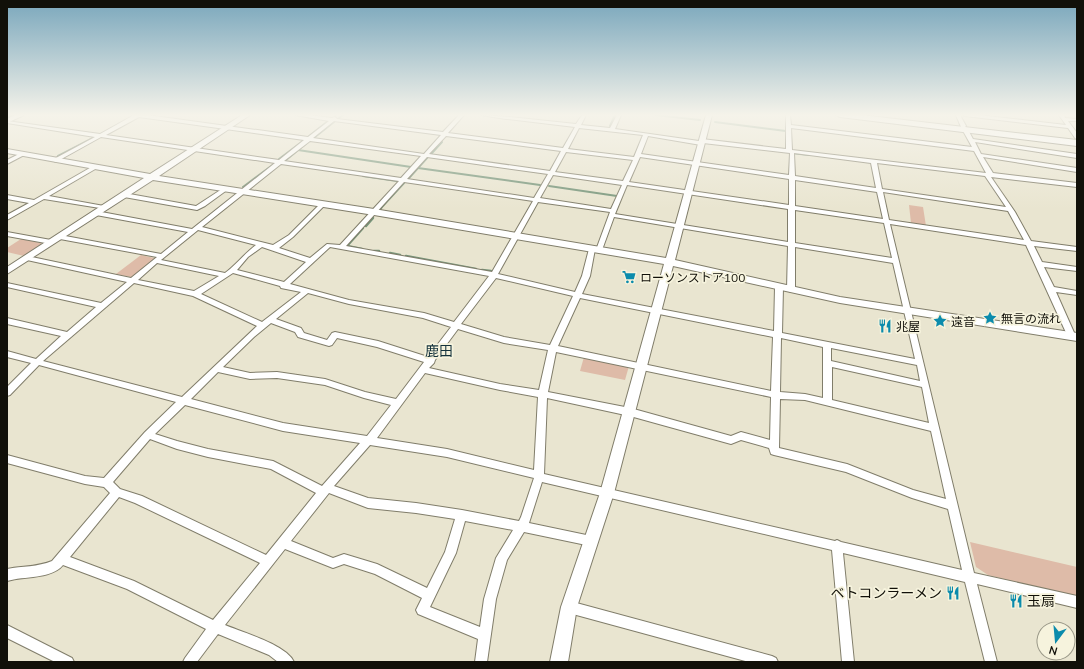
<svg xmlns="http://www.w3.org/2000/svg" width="1084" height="669" viewBox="0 0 1084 669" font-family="Mulish,'Noto Sans JP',sans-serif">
<rect width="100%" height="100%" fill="#e9e5d0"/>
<g fill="#debba8">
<path d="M909,205L923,207L926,226L911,223Z"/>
<path d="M21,239L41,243V245L24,256L7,252V248Z"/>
<path d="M141,255L154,258V259L135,276L131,277L116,274Z"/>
<path d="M584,357L629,366L625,380L580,371Z"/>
<path d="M970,542L1077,567V597L988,575L976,567Z"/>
</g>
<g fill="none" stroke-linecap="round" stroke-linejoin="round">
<g stroke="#769479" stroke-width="2">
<path d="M656,115L700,120"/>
<path d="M7,117L12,115"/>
<path d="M333,118L336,115"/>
<path d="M339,118L343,115"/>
<path d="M715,122L786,131"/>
<path d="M610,126L615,115"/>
<path d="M308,137L328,121"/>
<path d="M315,137L334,122"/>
<path d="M298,150L411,167"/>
<path d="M791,153L809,155"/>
<path d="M431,154L442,142"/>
<path d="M58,156L95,137"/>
<path d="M279,159L303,141"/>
<path d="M286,160L308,142"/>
<path d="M418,168L540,185"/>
<path d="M363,176L397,181"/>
<path d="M409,178L427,158"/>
<path d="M549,186L617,196"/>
<path d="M243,187L274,164"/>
<path d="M380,209L404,183"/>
</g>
<g stroke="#769479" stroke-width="2.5">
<path d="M380,209L381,208"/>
<path d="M366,226L373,218"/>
<path d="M362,249L347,246L363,228"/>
<path d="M374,251H379"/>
<path d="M390,253L400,255"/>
<path d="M406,256L476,269"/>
<path d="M482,270L491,271"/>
</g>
<g stroke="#807d6a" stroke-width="2">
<g id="street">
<path d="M134,115H147L308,137L329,121L295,115H309L332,118L335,117L337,119L443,132L459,115H464L448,133L563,148L575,127L508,119H506L481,115L510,117L576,124L582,115H586L581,125L610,128L617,115H621L615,129L699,141L702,139L786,149V115H790L791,125L972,147L962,129L965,127L967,128L973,139L1077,154V158L975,142L981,154L1077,168V172L983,157L993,173L1077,183V187L991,177L1015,212L1031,241L1077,247V251L1034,246L1042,262L1077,267V271L1044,267L1054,287L1077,291V295L1056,292L1076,337L1075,339H1069L1068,337L1026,245L890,224L974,573L1077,596V608L977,584L997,662H985L965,582L843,553L854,662H842L832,550L542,482L529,523L591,536L595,537L596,541L595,545L591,546L524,532L507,560L496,599L487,662H475L478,639L418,614L416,610L422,598L375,574L344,564L333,568L285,549L225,625C242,632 287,645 294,662H278L269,655L218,634L197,662H183L185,658L206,629L127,589L63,565C52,579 24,576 7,581V569C22,566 38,567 52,561L110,493L104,487L85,484L7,463V455L85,476L104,478L145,432L176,402L39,365L10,395L7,396V387L31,363L7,357V351L36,359L61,336L7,324V318L67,332L96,307L7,287V283L101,303L127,282L27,260L24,258L27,256L131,278L157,257L60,239L57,237L60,235L161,254L188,232L96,215L93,213L96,211L192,229L275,163L101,137L56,162L54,161V159L95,137L7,123V121L100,134ZM139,117L304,140L279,160L106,135ZM334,121L441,135L424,154L313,138ZM579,128L643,135L634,157L568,149ZM791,128L974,151L986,173L792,150ZM446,136L561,151L550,171L429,154ZM648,136L701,145L703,143L790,153L789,175L641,154ZM310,141L421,156L401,178L284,161ZM566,152L633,160L623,181L555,172ZM794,153L871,163L876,188L795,176ZM427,157L548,174L534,198L407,179ZM640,157L789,179V205L629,182ZM877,163L985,176L1006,207L882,189ZM281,164L399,181L340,245L327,244L310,258L279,248L293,237L325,205V203H321L289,235L273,245L202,227ZM553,175L622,185L611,209L540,198ZM795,180L877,192L883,219L795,206ZM404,182L533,201L492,272L346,246ZM627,185L788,209V242L615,214ZM883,192L1008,211L1024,240L889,220ZM538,202L610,212L596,250L599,252L602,250L614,217L788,246L787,290L791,292L795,290V247L893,263L915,359L782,333L783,287L779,285L775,287L774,331L582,294L590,276L595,249L592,247L589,249L582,276L575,292L498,274ZM795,210L884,223L892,258L795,243ZM198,230L256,245C245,253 235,266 225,273L161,260ZM262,247L306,262L284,282L237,270L248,257ZM330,247L489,276L454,322L424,313L349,300L290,284ZM157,263L219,276L194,291L138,280ZM233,273L280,286L281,288L301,292L262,322L201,294ZM496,278L573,296L550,345L504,337L461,324ZM134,283L193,296L257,326L182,397L43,361ZM308,293L349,304L423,318L451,327L428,357L378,341L335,332L332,333L327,340L304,333L301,328L276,319ZM580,298L773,337L771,391L558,346ZM271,323L295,332L298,337L329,346L332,345L337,338L377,347L424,362L396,399L365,392L325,379L277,372L250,373L223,367L254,337ZM458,329L504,343L548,350L539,390L500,384L429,368L434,363L435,360ZM781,338L823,347V398L805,394L780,392ZM831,348L917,365L920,381L831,361ZM556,352L771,397L770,440L741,432L731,436L630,408L548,392ZM832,367L922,387L929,423L832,400ZM218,372L250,379L277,378L325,385L364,398L391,405L367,436L283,423L191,399ZM425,373L500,390L538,397L534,470L447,449L377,438ZM547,398L630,416L731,444L741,440L769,448L771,454L774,455L846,472L912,498L948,509L962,570L841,542L837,540L835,541L544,474ZM780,399L805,400L931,431L946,499L913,490L847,464L779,448ZM185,405L283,431L360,443L322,486L273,461L208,449L177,441L155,434ZM150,439L177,449L208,457L271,469L316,493L266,555L142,496L120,489L113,482ZM370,445L447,457L534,478L521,517L519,521L462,510L416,503L368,498L334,486ZM329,493L368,508L416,513L455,519L445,552L427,588L377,564L344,554L333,558L291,541ZM119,497L135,503L260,563L213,620L134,581L70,557ZM465,521L513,530L496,558L484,599L480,627L430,607L456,553Z"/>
<path d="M956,115H960L966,126L965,127H961Z"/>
<path d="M963,115H978L1066,125L1059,115H1064L1065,118L1077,119V121H1068L1077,133V139L1075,138L1068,128L965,116Z"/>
<path d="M21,153L26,154L7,164V160Z"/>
<path d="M95,165L98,167L97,168L49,196L104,206L106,207V209L44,199L7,220V215L29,203L7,199V195L34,200Z"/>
<path d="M225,187L227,188V190L205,206L197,210L124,197L121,195L124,193L196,206Z"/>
<path d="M7,232L51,240L54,242L51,244L7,236Z"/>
<path d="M569,601L772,656L776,658L778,662H749L569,613L565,611L563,607L565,603Z"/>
<path d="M7,625L72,658L74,662H55L7,638Z"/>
</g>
</g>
<g stroke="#807d6a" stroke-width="2">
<g id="secondary">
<path d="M15,115H24L7,123V119Z"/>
<path d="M242,115H250L159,176L374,209L666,258L706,115H712L675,260L840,297L1077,333V341L840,303L673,266L614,493L577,607L568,662H550L561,607L600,493L664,264L374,215L153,180L7,274V267L144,178L7,153V149L150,174Z"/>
</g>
</g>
<g stroke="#807d6a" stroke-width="2">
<path id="primary" d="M836,115H861L1077,140V146L840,117Z"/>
</g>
<use href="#street" fill="#fff" fill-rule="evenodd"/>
<use href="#secondary" fill="#fff" fill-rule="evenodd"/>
<use href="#primary" fill="#fff" fill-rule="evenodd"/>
</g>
<linearGradient id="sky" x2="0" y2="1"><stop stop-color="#7aa7bc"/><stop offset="0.55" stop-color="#f5f3ea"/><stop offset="1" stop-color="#f5f3ea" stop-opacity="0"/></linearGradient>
<rect width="1084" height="209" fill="url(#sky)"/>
<defs>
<g id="supermarket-bare" transform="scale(1.08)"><path d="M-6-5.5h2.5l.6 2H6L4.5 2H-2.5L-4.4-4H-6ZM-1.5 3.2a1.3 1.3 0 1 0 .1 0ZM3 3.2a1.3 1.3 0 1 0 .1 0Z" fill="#0b8bac" stroke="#f6f3dd" stroke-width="2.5" paint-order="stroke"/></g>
<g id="sight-bare" transform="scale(1.08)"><path d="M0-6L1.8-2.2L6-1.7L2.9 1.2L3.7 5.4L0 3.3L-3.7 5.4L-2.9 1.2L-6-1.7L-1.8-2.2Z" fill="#0b8bac" stroke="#f6f3dd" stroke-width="2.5" paint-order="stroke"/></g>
<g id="restaurant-bare" transform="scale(1.08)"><path d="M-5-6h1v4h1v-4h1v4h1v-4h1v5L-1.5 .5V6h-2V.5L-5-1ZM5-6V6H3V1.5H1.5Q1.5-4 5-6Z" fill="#0b8bac" stroke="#f6f3dd" stroke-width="2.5" paint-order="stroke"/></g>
</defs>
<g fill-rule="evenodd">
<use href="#supermarket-bare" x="629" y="277"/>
<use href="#sight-bare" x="990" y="318"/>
<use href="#sight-bare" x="940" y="321"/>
<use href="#restaurant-bare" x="885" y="326"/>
<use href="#restaurant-bare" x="953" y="593"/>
<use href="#restaurant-bare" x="1016" y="601"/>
</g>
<g text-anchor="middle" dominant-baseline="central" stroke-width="3.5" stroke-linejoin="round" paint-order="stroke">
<g font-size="12" fill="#111009" stroke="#f6f3dd" text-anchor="start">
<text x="640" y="277">ローソンストア100</text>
<text x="1001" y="318">無言の流れ</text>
<text x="951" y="321">遠音</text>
<text x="896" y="326">兆屋</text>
</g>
<g font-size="14" fill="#14323c" stroke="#f6f3dd">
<text x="439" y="351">鹿田</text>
</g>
<g font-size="14" fill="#111009" stroke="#f6f3dd" text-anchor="end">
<text x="942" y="593">ベトコンラーメン</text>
<text x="1027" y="601" text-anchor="start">玉扇</text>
</g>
</g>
<rect width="1084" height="669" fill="none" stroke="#111009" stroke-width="16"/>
<g transform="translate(1056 641) rotate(196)"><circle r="19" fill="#f6f3dd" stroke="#9a9888"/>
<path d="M0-3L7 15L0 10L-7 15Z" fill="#0b8bac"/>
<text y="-6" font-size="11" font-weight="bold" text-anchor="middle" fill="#111009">N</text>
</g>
</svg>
